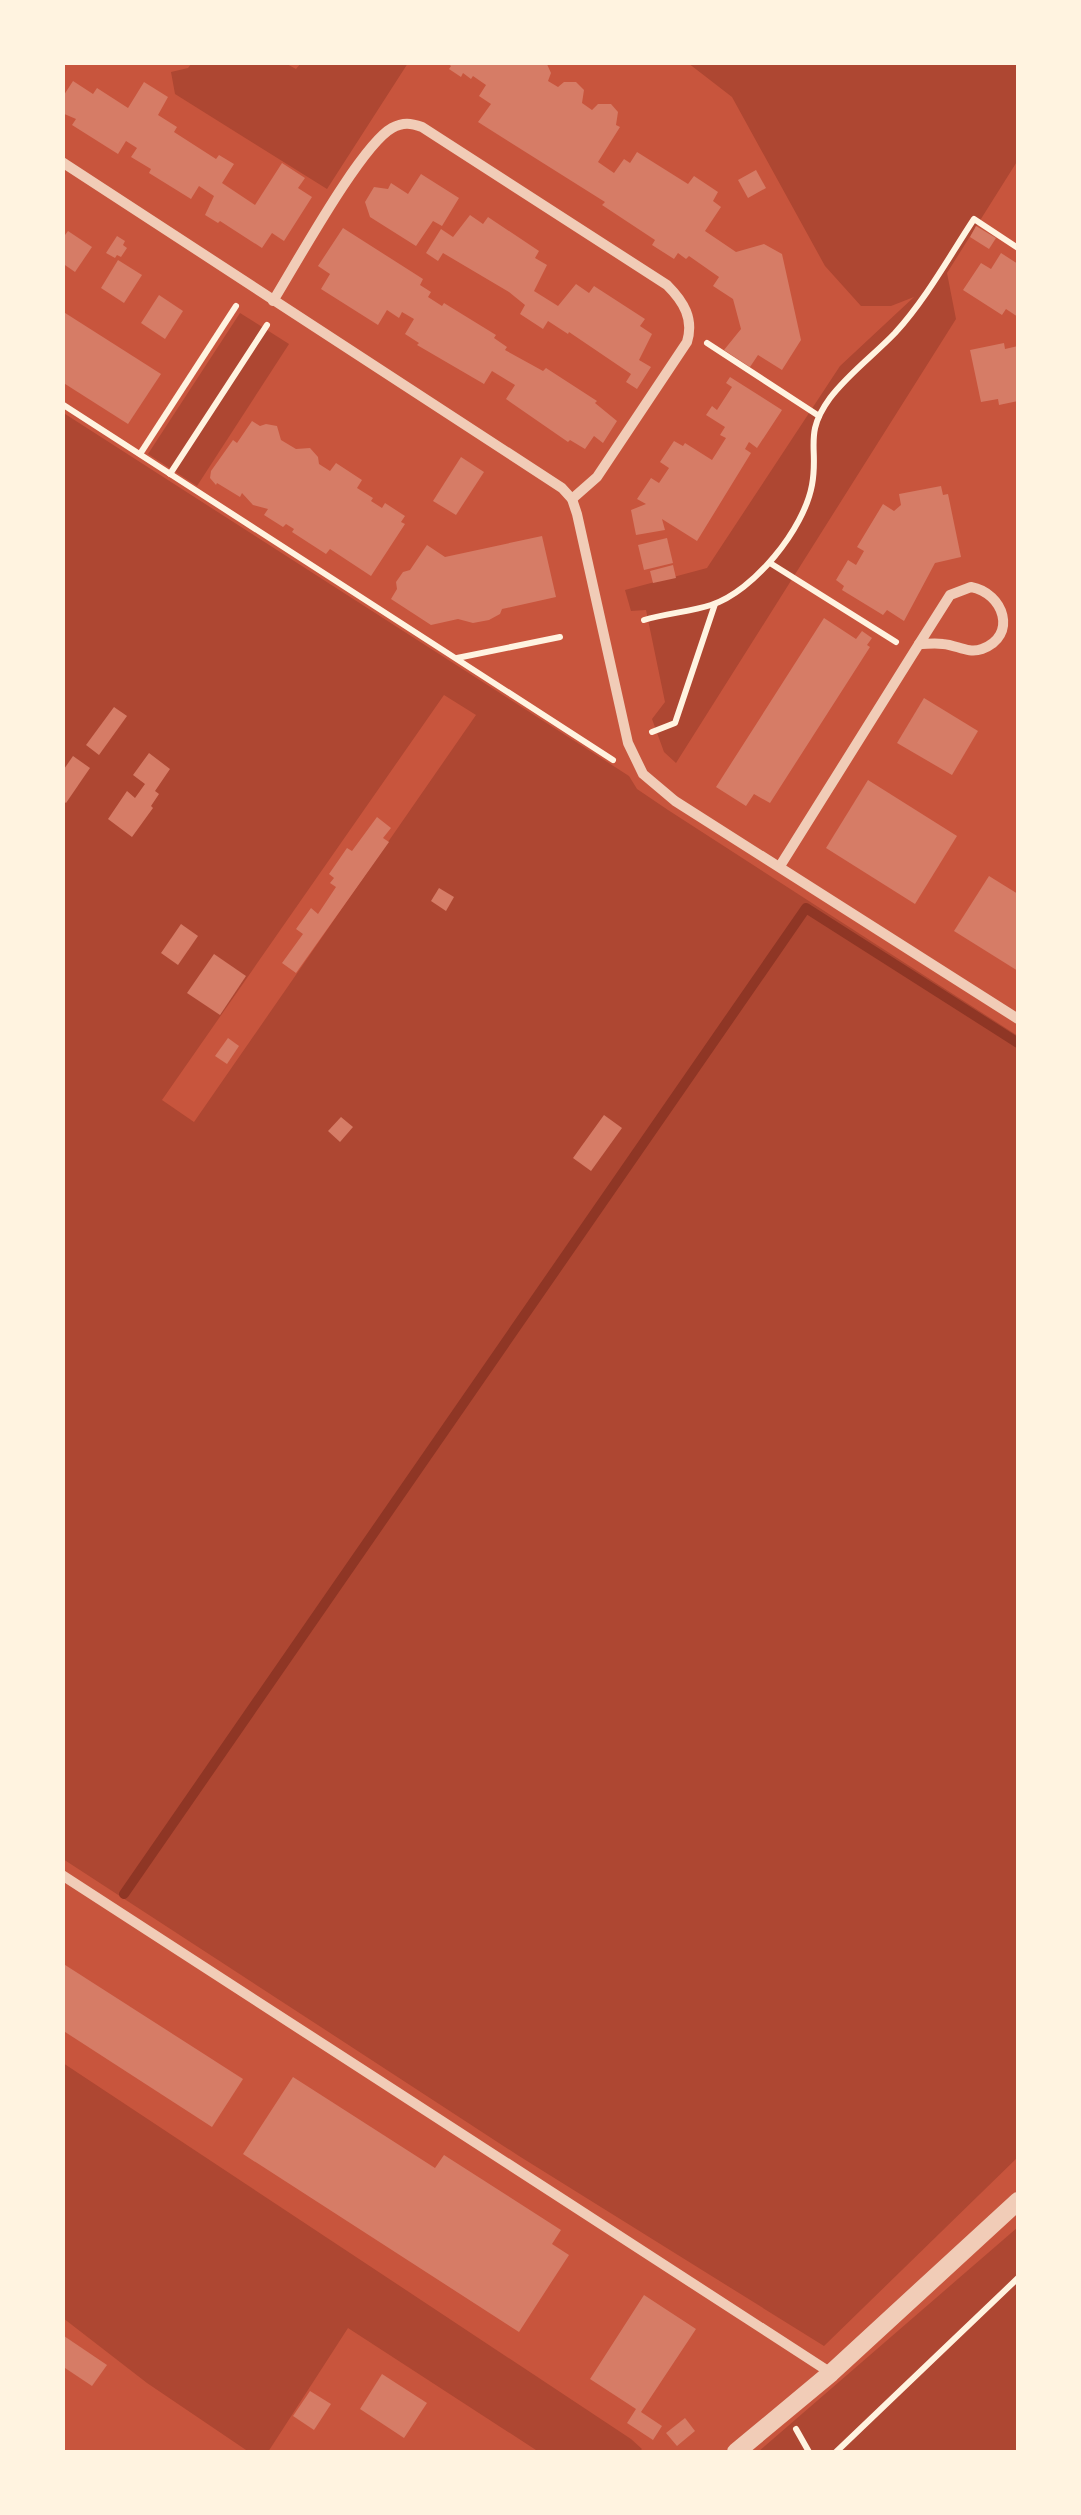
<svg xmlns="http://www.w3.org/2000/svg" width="1081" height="2515" viewBox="0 0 1081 2515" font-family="'Noto Sans',sans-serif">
<rect width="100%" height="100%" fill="#c8553d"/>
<g fill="#ae4732" fill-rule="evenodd">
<path d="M192,63H285L296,69L301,63H408L327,189L175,94L171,72L188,68Z"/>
<path d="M688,63H1018V160L947,273L956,319L676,763L664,752L652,719L665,702L646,610L631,611L625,590L707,568L840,366L914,297L891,306H861L825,266L732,97Z"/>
<path d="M240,313L289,344L197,486L148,454Z"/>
<path d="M62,412L629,776L637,789L668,810L1018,1036V2157L824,2346L519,2156L63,1859ZM444,695L476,715L194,1122L162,1100Z"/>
<path d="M63,2063L631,2439L642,2449L639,2452H539L348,2328L268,2452H249L147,2383L63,2318Z"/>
<path d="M1018,2227V2452H758Z"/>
</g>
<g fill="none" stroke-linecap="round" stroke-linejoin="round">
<path stroke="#8f3625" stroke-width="10" d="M124,1894L806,908L1018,1043"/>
</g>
<g fill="#d67c66">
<path d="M446,62L524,65L546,62L551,73L548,81L558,87L564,82H576L584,90L582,103L592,110L598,104H611L618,112L616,125L620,127L598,162L614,173L624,159L630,163L637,152L688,184L694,176L718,192L713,201L721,207L705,231L736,252L764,244L782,254L801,340L782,370L758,355L750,367L724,350L741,329L733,299L713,286L719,277L689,256L686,259L678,253L674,259L652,245L655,240L602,205L605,202L478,122L491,104L479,96L486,85L473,76L471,79L463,73L461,77L449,69L451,66Z"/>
<path d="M73,81L93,94L97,88L128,108L144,82L168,97L158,115L177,127L174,132L216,159L219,155L234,164L222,183L255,205L282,163L305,178L298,188L312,197L284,241L272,233L262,248L220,221L218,223L205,215L214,196L199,186L191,199L149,173L151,169L131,157L137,148L126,141L118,154L72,125L76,119L62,113V98Z"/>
<path d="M756,170L766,188L748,198L738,180Z"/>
<path d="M421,174L459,198L442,226L433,221L416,246L370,217L365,202L374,187L388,189L391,183L408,194Z"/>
<path d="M470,215L483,224L488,217L539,251L535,258L547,265L534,291L558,306L576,284L589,293L594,286L645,319L640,326L652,334L639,360L651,367L637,389L626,382L631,374L569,332L568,334L548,321L543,329L520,314L525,305L509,292L443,253L438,261L426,253L441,229L453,237Z"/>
<path d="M976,226L996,238L989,249L970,237Z"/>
<path d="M343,228L423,279L420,285L431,292L428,297L442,306L444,303L496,335L494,338L507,347L505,350L543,371L546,368L597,401L595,403L617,421L603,443L594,436L585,449L570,440L568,442L506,399L515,385L492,371L484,384L417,345L419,343L405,334L414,319L402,312L399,318L387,310L378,325L321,289L330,274L318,266Z"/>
<path d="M68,231L92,247L75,272L62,263V239Z"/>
<path d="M117,236L125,241L123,245L127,248L121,257L117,255L115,258L106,253Z"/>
<path d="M1001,253L1018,264V317L1006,309L1002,315L963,290L981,263L991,269Z"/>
<path d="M118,260L142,275L124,303L101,288Z"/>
<path d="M159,295L183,311L165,339L141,323Z"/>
<path d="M62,311L161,374L128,424L62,382Z"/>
<path d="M1004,343L1005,349L1018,346V401L999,405L998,399L981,402L970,350Z"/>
<path d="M730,377L782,410L757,448L749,442L745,449L751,453L697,541L662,519L665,530L636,535L631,510L646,504L637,499L651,478L659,483L669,468L660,462L674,441L683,446L685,443L712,460L726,438L720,435L725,427L706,415L712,406L717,410L732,387L726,383Z"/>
<path d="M252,421L260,426L266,424L277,426L281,440L296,449L310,448L318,457L319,464L330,471L336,463L362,480L357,488L373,498L371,501L382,508L385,503L405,516L401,522L405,524L371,576L330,549L326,554L292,532L294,529L286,524L283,527L264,515L268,509L253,505L242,493L240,497L217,483L216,485L210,478L211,471L233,440L237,443Z"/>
<path d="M461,457L484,472L456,515L433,501Z"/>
<path d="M941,486L943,495L948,494L961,557L935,563L904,621L887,610L883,615L842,590L844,586L836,580L848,560L856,565L864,551L857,547L883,504L894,511L901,505L899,494Z"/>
<path d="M542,536L556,597L502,609L500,614L489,620L473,623L458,619L431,625L391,599L397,589L396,582L403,572L410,570L427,545L445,557Z"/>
<path d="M667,538L673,563L644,570L638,545Z"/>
<path d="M673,565L676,578L653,583L650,571Z"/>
<path d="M824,618L856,639L862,631L872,638L867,645L870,647L770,803L754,794L746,806L716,787Z"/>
<path d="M924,698L978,731L952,775L897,743Z"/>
<path d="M114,707L127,716L99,755L86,745Z"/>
<path d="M149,753L170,769L155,791L159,794L151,806L153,808L132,837L108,819L127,791L135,798L145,784L133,775Z"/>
<path d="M73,756L90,768L66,803L62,800V772Z"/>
<path d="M868,780L957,836L915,904L826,848Z"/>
<path d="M377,817L391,828L383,838L389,842L296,973L282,963L303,934L296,929L311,908L318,914L336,887L330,883L334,878L329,874L347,848L352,851Z"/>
<path d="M989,876L1018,894V971L954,931Z"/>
<path d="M439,888L454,897L446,911L431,901Z"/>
<path d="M181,924L198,936L178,965L161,953Z"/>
<path d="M214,954L246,976L220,1015L187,993Z"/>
<path d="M228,1038L239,1046L227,1064L215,1056Z"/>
<path d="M604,1115L622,1128L591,1171L573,1158Z"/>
<path d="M341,1117L353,1127L340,1142L328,1131Z"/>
<path d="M62,1963L243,2079L212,2127L62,2030Z"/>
<path d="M293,2077L435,2168L444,2155L561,2230L552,2244L569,2255L519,2332L243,2154Z"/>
<path d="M644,2295L696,2329L641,2412L662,2426L653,2440L627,2423L636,2409L590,2379Z"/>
<path d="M64,2336L107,2365L92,2386L62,2366Z"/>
<path d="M382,2374L427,2403L404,2438L360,2409Z"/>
<path d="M310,2391L331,2404L314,2430L293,2416Z"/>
<path d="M685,2418L695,2431L677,2446L666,2433Z"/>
</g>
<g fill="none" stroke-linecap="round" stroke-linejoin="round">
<g stroke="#fff3e0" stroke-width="6">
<path d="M707,343L819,416"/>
<path d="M62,404L613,760"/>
<path d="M140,454L236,306"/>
<path d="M170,474L267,325"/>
<path d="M770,563L896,642"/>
<path d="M644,620C666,613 690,612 711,605C754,591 804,529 812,485C819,448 803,435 830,398C849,373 874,355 895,333C926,299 949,257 974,219L1018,248"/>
<path d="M457,658L560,637"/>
<path d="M652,732L675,723L715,604"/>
<path d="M796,2429L809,2452"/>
<path d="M836,2452L1018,2278"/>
</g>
<g stroke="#f1ccb7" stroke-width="10">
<path d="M62,162L562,488L572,499L577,514L628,743L643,774L675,801L1018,1019"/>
<path d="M273,301C296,264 361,145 392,128C403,122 411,123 422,127L667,285C684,302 694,319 687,342L597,477L572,499"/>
<path d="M971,587C1004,593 1018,636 982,649C968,654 957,645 943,644C935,643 927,644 919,644L950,595Z"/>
<path d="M780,866L919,644"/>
<path d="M62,1875L831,2373"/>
</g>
<path stroke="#f1ccb7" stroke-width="18" d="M736,2452L831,2373L1018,2201"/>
</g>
<rect width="1081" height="2515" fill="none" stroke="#fff3e0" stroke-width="130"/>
</svg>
